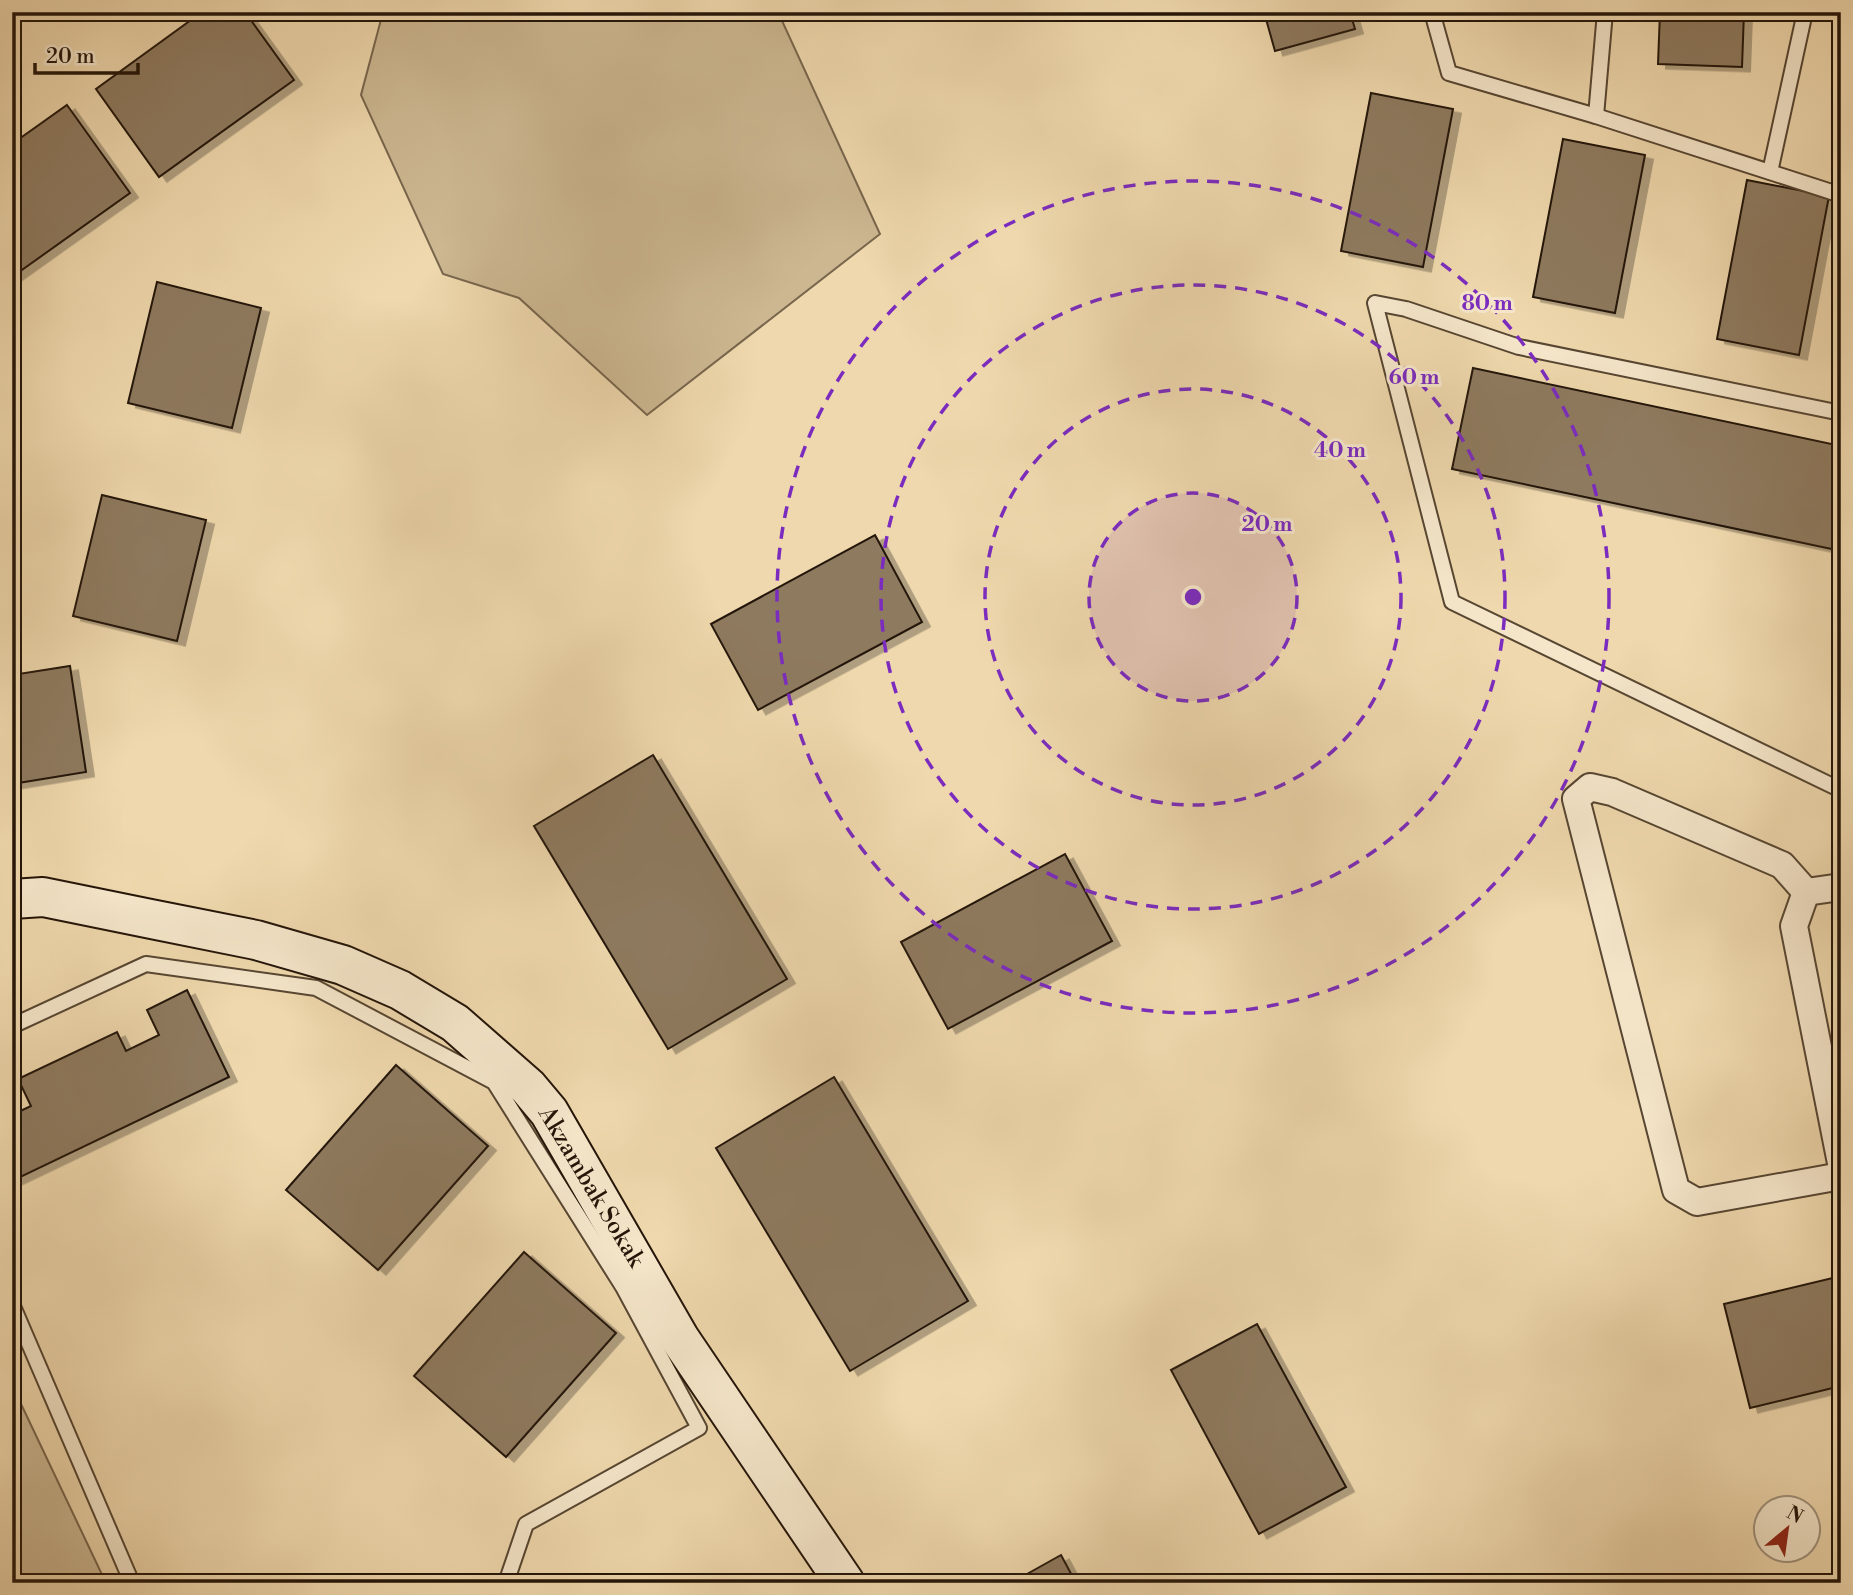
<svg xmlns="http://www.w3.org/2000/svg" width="1853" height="1595" viewBox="0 0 1853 1595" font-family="'Libre Bodoni',serif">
<defs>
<filter id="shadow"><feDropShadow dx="8" dy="4.5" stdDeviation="0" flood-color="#0004"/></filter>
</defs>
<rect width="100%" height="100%" fill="#efd8ad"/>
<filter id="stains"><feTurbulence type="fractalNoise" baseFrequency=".00286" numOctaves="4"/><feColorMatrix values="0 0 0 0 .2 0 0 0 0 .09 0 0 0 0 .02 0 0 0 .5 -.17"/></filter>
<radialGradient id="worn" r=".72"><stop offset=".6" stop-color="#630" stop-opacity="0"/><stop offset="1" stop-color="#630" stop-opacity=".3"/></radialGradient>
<g fill="#ccb791" stroke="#78664d" stroke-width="2">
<path d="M383,12H778L880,234L647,415L519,298L443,274L361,95Z"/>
<path d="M12,1385L106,1583H12Z"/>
</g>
<g fill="#8e7a5e" stroke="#241509" stroke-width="2" filter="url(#shadow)">
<path d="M202,12H245L294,80L159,177L96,89Z"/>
<path d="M1264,12H1350L1355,29L1275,51Z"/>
<path d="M1660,12H1744L1742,67L1658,64Z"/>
<path d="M1371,93L1453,109L1423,267L1341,251Z"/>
<path d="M67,105L130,193L12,277V144Z"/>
<path d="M1563,139L1645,155L1615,313L1533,297Z"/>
<path d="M1747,180L1829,196L1799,355L1717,339Z"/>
<path d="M157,282L261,308L232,428L128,403Z"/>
<path d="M1473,368L1841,446V551L1452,469Z"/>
<path d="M102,495L206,520L177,641L73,616Z"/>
<path d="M875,535L922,622L758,710L711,624Z"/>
<path d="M70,666L86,772L12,784V675Z"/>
<path d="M653,755L787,979L668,1049L534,826Z"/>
<path d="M1065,854L1112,941L948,1029L901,942Z"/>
<path d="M187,990L229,1077L12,1181V1115L31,1106L18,1079L117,1032L126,1051L159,1035L147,1010Z"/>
<path d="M396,1065L488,1146L378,1270L286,1190Z"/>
<path d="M834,1077L968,1301L850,1371L716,1148Z"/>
<path d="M524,1252L616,1333L506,1457L414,1376Z"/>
<path d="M1841,1276V1386L1750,1408L1724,1304Z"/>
<path d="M1257,1324L1346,1487L1259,1534L1171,1370Z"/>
<path d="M1061,1555L1076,1583H1011Z"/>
</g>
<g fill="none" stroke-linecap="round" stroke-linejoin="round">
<g stroke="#574632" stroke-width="18">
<g id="lane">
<path d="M1432,12L1449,73L1596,116L1841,195"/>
<path d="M1596,116L1605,12"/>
<path d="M1770,172L1805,12"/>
<path d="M1841,413L1519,347L1406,309L1375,303L1452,602L1841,790"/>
<path d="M12,1026L146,964L316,988L494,1082L623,1287L699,1428L526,1524L506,1583"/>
<path d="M12,1304L132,1583"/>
</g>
</g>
<g stroke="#574632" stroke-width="30">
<g id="street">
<path d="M1806,892L1782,865L1612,792L1590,787L1576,799L1676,1190L1697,1202L1841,1176"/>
<path d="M1806,892L1794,926L1841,1163"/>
<path d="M1806,892L1841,887"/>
</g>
</g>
<g stroke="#241509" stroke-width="42">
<path id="secondary" d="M12,899L43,897L151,919L256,940L343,965L400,990L455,1023L528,1087L549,1112L680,1339L845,1583"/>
</g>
<use href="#lane" stroke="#f5e6ca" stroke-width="14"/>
<use href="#street" stroke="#f5e6ca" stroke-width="26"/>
<use href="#secondary" stroke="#f5e6ca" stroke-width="38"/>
</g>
<circle cx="1193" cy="597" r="104" fill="#7b2cbf" fill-opacity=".12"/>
<g fill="none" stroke="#7b2cbf" stroke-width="3.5" stroke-dasharray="12 9">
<circle cx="1193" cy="597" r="104"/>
<circle cx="1193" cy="597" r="208"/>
<circle cx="1193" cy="597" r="312"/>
<circle cx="1193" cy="597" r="416"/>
</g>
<g text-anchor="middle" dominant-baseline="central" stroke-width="6" stroke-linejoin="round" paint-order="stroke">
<g font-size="24" fill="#241509" stroke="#f5e6ca">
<text transform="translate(591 1187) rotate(59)">Akzambak Sokak</text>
</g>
</g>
<circle cx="1193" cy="597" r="10" fill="#7b2cbf" stroke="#f5e6ca" stroke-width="3.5"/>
<g font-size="21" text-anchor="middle" font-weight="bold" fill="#7b2cbf" stroke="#f5e6ca" stroke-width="6" stroke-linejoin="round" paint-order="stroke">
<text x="1487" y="310">80 m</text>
<text x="1414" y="384">60 m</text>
<text x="1340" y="457">40 m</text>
<text x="1267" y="531">20 m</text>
</g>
<rect width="1853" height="1595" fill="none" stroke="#efd8ad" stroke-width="42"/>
<rect x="14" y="14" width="1825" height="1567" fill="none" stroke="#241509" stroke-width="3.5"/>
<rect x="21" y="21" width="1811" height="1553" fill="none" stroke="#241509" stroke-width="2"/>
<g transform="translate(1787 1529) rotate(29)"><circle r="33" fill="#f5e6ca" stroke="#a1927d" stroke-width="2"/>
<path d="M0-5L12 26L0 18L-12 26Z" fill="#8f2418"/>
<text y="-10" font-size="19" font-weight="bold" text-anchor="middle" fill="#241509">N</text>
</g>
<path d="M35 63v10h103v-10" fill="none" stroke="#241509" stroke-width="3.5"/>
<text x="46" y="63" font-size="21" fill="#241509" stroke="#f5e6ca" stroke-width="5" paint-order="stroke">20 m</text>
<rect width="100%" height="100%" filter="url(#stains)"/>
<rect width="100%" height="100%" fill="url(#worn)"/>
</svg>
